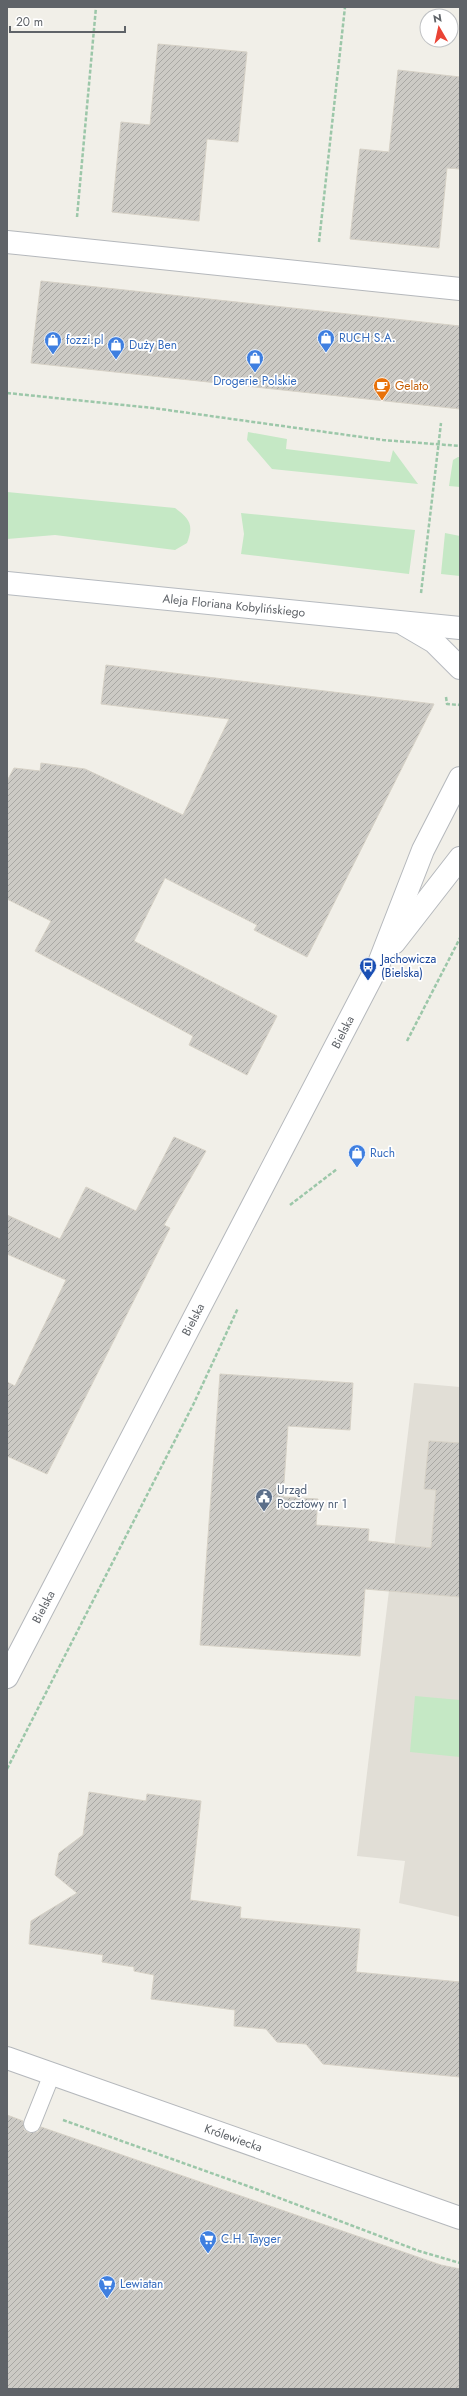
<svg xmlns="http://www.w3.org/2000/svg" width="467" height="2396" viewBox="0 0 467 2396" font-family="Jost,sans-serif">
<defs>
<pattern id="building-hatch" width="6" height="6" patternUnits="userSpaceOnUse"><rect width="6" height="6" fill="#cccac5"/><path d="M-1 1l2-2M0 6l6-6M5 7l2-2" fill="none" stroke="#a9a8a4"/></pattern>
</defs>
<rect width="100%" height="100%" fill="#f1efe8"/>
<path fill="#e1ded6" d="M414,1383L460,1387V1917L399,1903L405,1861L357,1856Z"/>
<g fill="#c5e8c5">
<path d="M248,432L287,439L286,449L390,462L393,450L418,484L272,469L247,440Z"/>
<path d="M458,457H460V487L449,486L453,460Z"/>
<path d="M7,492L175,508C190,519 194,525 187,543L175,550L55,535L7,539Z"/>
<path d="M241,513L415,530L409,574L241,554L244,534Z"/>
<path d="M445,533L460,536V576L441,574Z"/>
<path d="M415,1696L460,1700V1757L410,1752Z"/>
</g>
<g fill="url(#building-hatch)" stroke="#d6d1c6">
<path d="M158,44L247,52L238,142L207,139L199,221L112,212L121,122L150,125Z"/>
<path d="M398,70L460,77V169L447,168L439,248L350,239L360,149L389,152Z"/>
<path d="M41,281L460,326V409L31,363Z"/>
<path d="M106,665L434,704L307,957L254,930L257,925L165,878L134,941L277,1016L247,1075L189,1045L193,1036L35,951L51,921L7,899V781L14,768L40,771L41,763L85,769L183,815L229,719L101,704Z"/>
<path d="M174,1137L206,1151L164,1225L170,1228L47,1474L7,1456V1382L15,1386L66,1280L7,1254V1215L60,1239L86,1187L136,1211Z"/>
<path d="M220,1374L353,1383L350,1430L288,1426L283,1497L318,1499L316,1525L369,1529L368,1541L431,1548L436,1490L424,1489L429,1441L460,1443V1597L365,1589L360,1656L200,1645Z"/>
<path d="M89,1792L146,1801L147,1794L201,1801L190,1900L241,1907L240,1918L360,1929L356,1972L460,1982V2077L323,2064L306,2044L277,2042L266,2029L234,2026L235,2010L151,1999L154,1975L134,1971V1967L102,1962L103,1955L29,1944L31,1921L77,1893L55,1875L59,1853L83,1835Z"/>
<path d="M7,2115L23,2121L24,2130L29,2133L38,2132L41,2127L441,2265L460,2269V2389H7Z"/>
</g>
<g fill="none" stroke-linecap="round" stroke-linejoin="round">
<g stroke="#b5b8bc" stroke-width="18">
<path id="service" d="M32,2124L52,2074"/>
</g>
<g stroke="#b5b8bc" stroke-width="24">
<g id="minor">
<path d="M7,242L460,289"/>
<path id="s1" d="M7,2058L460,2218"/>
</g>
</g>
<g stroke="#b5b8bc" stroke-width="24">
<g id="tertiary">
<path d="M394,943L460,858"/>
<path id="s2" d="M7,1677L379,963L423,850L460,778"/>
</g>
</g>
<g stroke="#b6babf" stroke-width="24">
<g id="secondary">
<path id="s3" d="M7,583L460,628"/>
<path d="M405,625L434,642L460,668"/>
</g>
</g>
<g stroke="#9cc7a9" stroke-width="2.5" stroke-dasharray="4 2" stroke-linecap="butt">
<path d="M77,217L96,7"/>
<path d="M319,242L345,7"/>
<path d="M7,393L153,408L383,440L460,446"/>
<path d="M421,593L441,423"/>
<path d="M446,697L447,704L460,705"/>
<path d="M407,1041L460,938"/>
<path d="M290,1205L337,1169"/>
<path d="M7,1769L194,1403L238,1308"/>
<path d="M63,2120L253,2188L419,2251L460,2263"/>
</g>
<use href="#service" stroke="#fff" stroke-width="16"/>
<use href="#minor" stroke="#fff" stroke-width="22"/>
<use href="#tertiary" stroke="#fff" stroke-width="22"/>
<use href="#secondary" stroke="#fff" stroke-width="22"/>
</g>
<defs>
<g id="shop-pin" transform="scale(0.9)"><path d="M0 17L-7.5 6A9.5 9.5 0 1 1 7.5 6Z" fill="#3f7fe0" stroke="#fff"/><path d="M-5-2.5h2.3a2.7 3.5 0 0 1 5.4 0H5L5.5 6h-11ZM-1.5-2.5h3a1.5 2.3 0 0 0-3 0Z" fill="#fff"/></g>
<g id="cafe-pin" transform="scale(0.9)"><path d="M0 17L-7.5 6A9.5 9.5 0 1 1 7.5 6Z" fill="#e8710a" stroke="#fff"/><path d="M-5.5-4.5H6V0H3Q3 3.5 0 3.5H-2.5Q-5.5 3.5-5.5 0ZM3-3.2v2h1.7v-2ZM-6 4.5H4V6H-6Z" fill="#fff"/></g>
<g id="bus-pin" transform="scale(0.9)"><path d="M0 17L-7.5 6A9.5 9.5 0 1 1 7.5 6Z" fill="#1a4fb4" stroke="#fff"/><path d="M-5-6H5V4H4V6H2V4H-2V6H-4V4H-5ZM-3.5-4V0h7V-4ZM-3.5 1.2v1.5H-2V1.2ZM2 1.2v1.5H3.5V1.2Z" fill="#fff"/></g>
<g id="civic-pin" transform="scale(0.9)"><path d="M0 17L-7.5 6A9.5 9.5 0 1 1 7.5 6Z" fill="#5c6f8a" stroke="#fff"/><path d="M-.6-6.5H3V-4.5H.6V-3L4-1V1h2V6H-6V1h2V-1L-.6-3ZM-1.2 2.5V6h2.4V2.5Z" fill="#fff"/></g>
<g id="supermarket-pin" transform="scale(0.9)"><path d="M0 17L-7.5 6A9.5 9.5 0 1 1 7.5 6Z" fill="#3f7fe0" stroke="#fff"/><path d="M-6-5.5h2.5l.6 2H6L4.5 2H-2.5L-4.4-4H-6ZM-1.5 3.2a1.3 1.3 0 1 0 .1 0ZM3 3.2a1.3 1.3 0 1 0 .1 0Z" fill="#fff"/></g>
</defs>
<g fill-rule="evenodd">
<use href="#shop-pin" x="326" y="338"/>
<use href="#shop-pin" x="53" y="340"/>
<use href="#shop-pin" x="116" y="345"/>
<use href="#shop-pin" x="255" y="358"/>
<use href="#cafe-pin" x="382" y="386"/>
<use href="#bus-pin" x="368" y="966"/>
<use href="#shop-pin" x="357" y="1153"/>
<use href="#civic-pin" x="264" y="1497"/>
<use href="#supermarket-pin" x="208" y="2239"/>
<use href="#supermarket-pin" x="107" y="2284"/>
</g>
<g text-anchor="middle" dominant-baseline="central" stroke-width="3.5" stroke-linejoin="round" paint-order="stroke">
<g font-size="12" fill="#366cbe" stroke="#fff" text-anchor="start">
<text x="339" y="338">RUCH S.A.</text>
<text x="66" y="340">fozzi.pl</text>
<text x="129" y="345">Duży Ben</text>
<text x="255" y="381" text-anchor="middle">Drogerie Polskie</text>
<text x="370" y="1153">Ruch</text>
<text x="221" y="2239">C.H. Tayger</text>
<text x="120" y="2284">Lewiatan</text>
</g>
<g font-size="12" fill="#c56008" stroke="#fff" text-anchor="start">
<text x="395" y="386">Gelato</text>
</g>
<g font-size="12" fill="#5f6368" stroke="#fff">
<text stroke="none"><textPath href="#s3" startOffset="228">Aleja Floriana Kobylińskiego</textPath></text>
<text stroke="none"><textPath href="#s2" startOffset="727">Bielska</textPath></text>
<text stroke="none"><textPath href="#s2" startOffset="403">Bielska</textPath></text>
<text stroke="none"><textPath href="#s2" startOffset="79">Bielska</textPath></text>
<text stroke="none"><textPath href="#s1" startOffset="240">Królewiecka</textPath></text>
</g>
<g font-size="12" fill="#164399" stroke="#fff" text-anchor="start">
<text x="381" y="959">Jachowicza<tspan x="381" dy="14">(Bielska)</tspan></text>
</g>
<g font-size="12" fill="#4e5e75" stroke="#fff" text-anchor="start">
<text x="277" y="1490">Urząd<tspan x="277" dy="14">Pocztowy nr 1</tspan></text>
</g>
</g>
<rect width="467" height="2396" fill="none" stroke="#5f6368" stroke-width="16"/>
<g transform="translate(439 28) rotate(351)"><circle r="19" fill="#ffffff" stroke="#bfc1c3"/>
<path d="M0-3L7 15L0 10L-7 15Z" fill="#ea4335"/>
<text y="-6" font-size="11" font-weight="bold" text-anchor="middle" fill="#5f6368">N</text>
</g>
<path d="M10 26v6h115v-6" fill="none" stroke="#5f6368" stroke-width="2"/>
<text x="16" y="26" font-size="12" fill="#5f6368" stroke="#ffffff" stroke-width="3" paint-order="stroke">20 m</text>
</svg>
